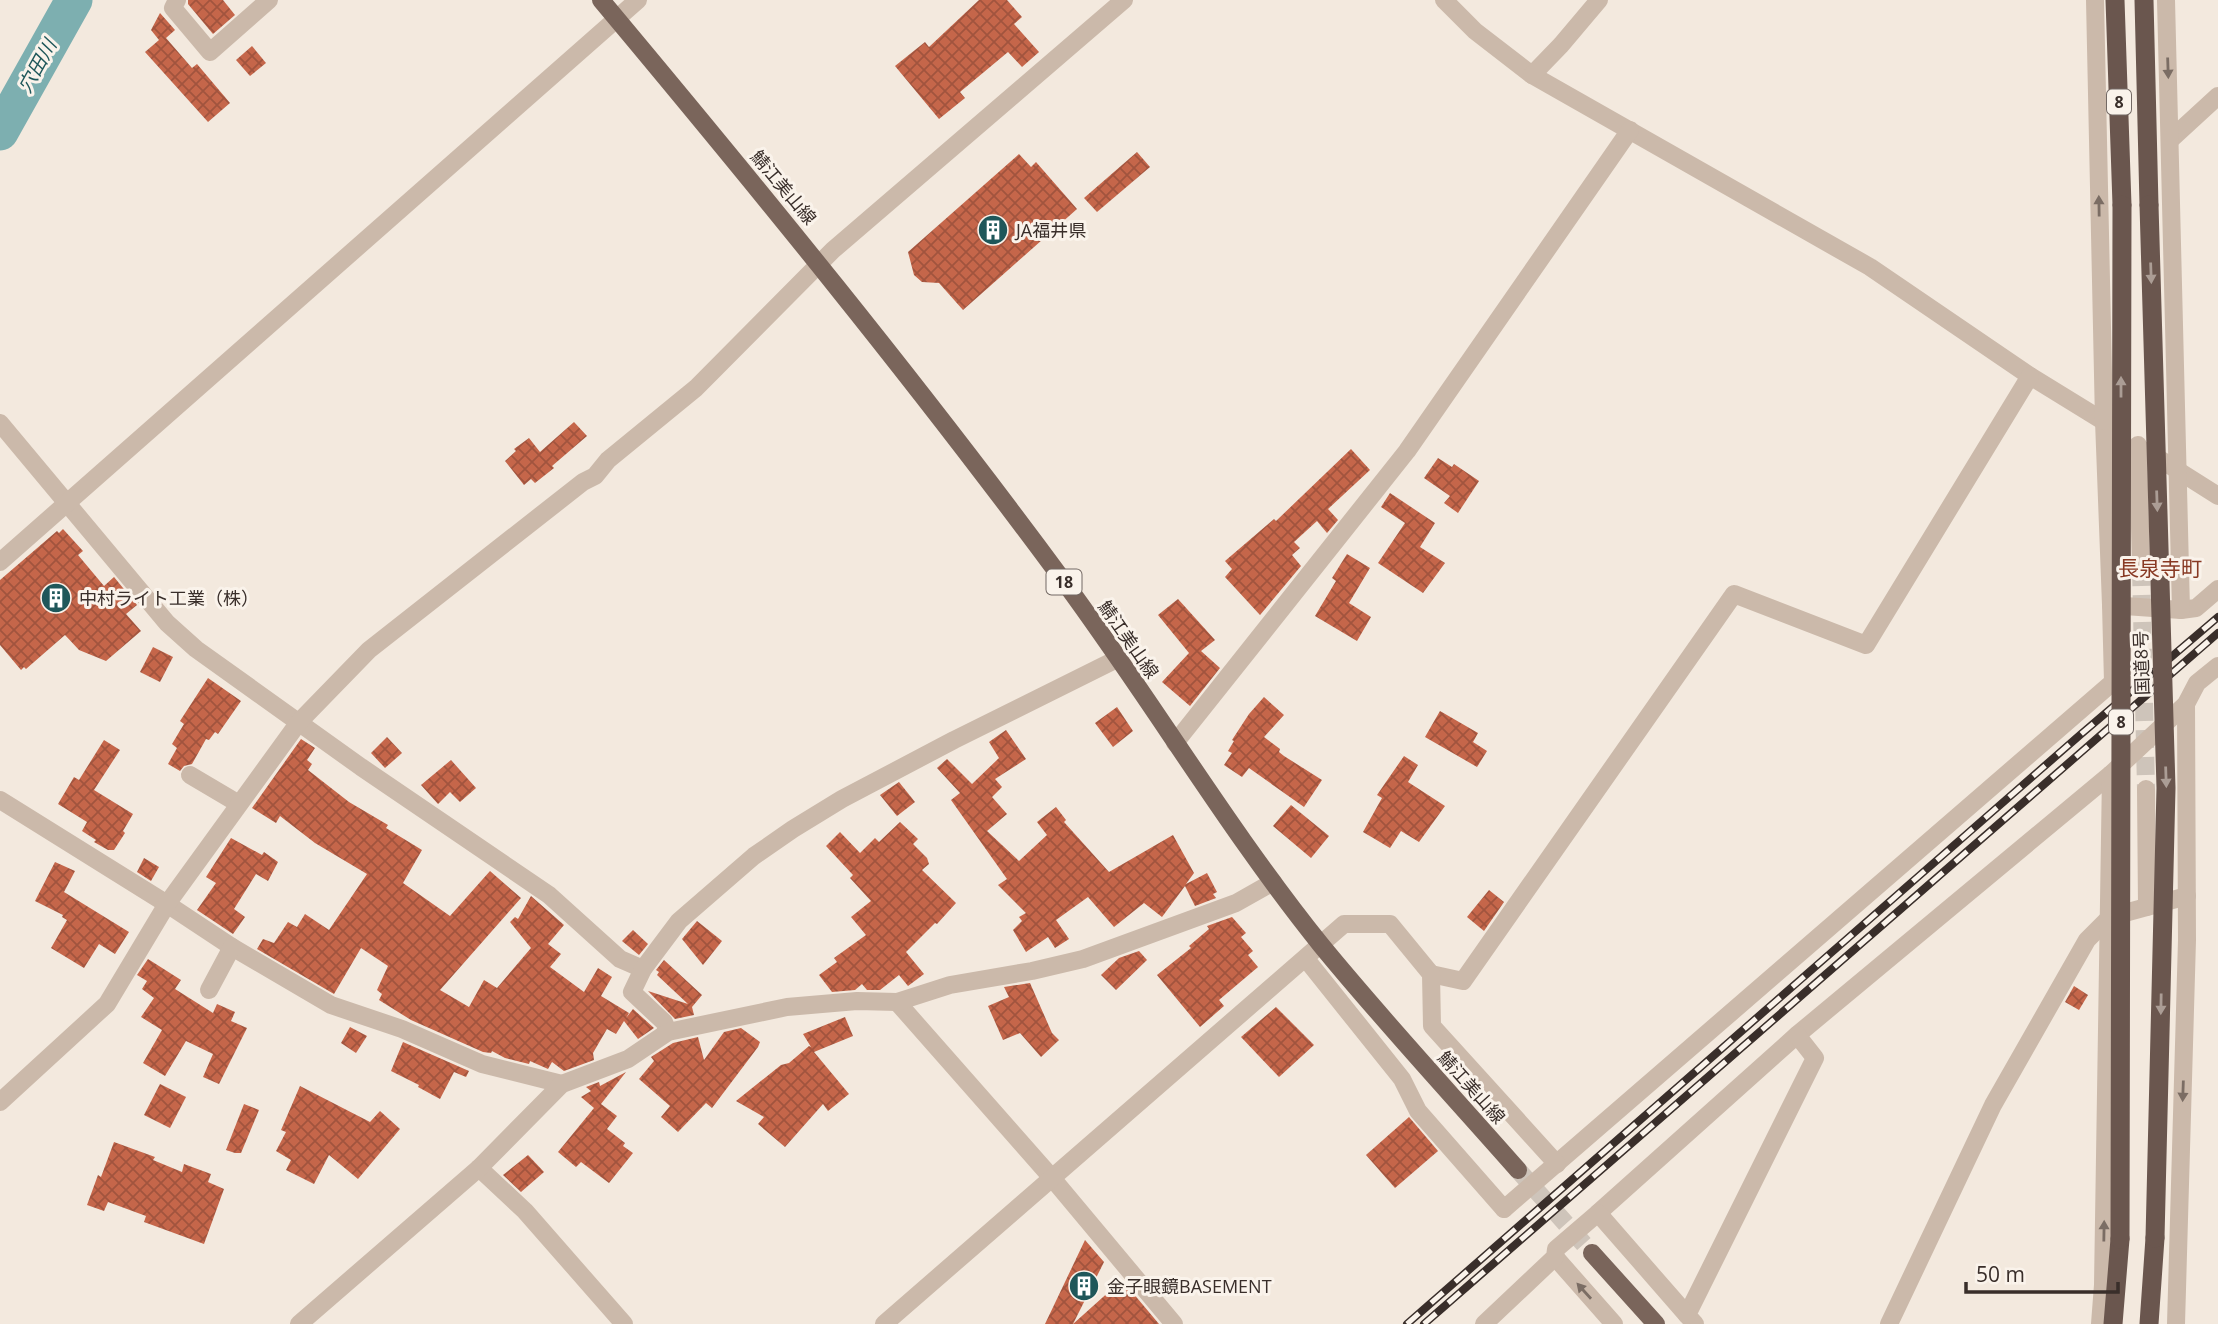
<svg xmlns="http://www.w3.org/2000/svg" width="2218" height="1324" viewBox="0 0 2218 1324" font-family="'Open Sans','Noto Sans JP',sans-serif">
<defs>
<pattern id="building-cross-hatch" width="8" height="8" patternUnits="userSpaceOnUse" patternTransform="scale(1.75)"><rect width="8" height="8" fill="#c5664a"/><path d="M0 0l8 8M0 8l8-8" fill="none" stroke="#a1543e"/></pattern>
</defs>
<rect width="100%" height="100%" fill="#f3e9de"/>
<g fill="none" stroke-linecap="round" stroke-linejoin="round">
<path stroke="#7dafb0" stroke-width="37" d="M0,132L74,0"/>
</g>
<g fill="url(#building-cross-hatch)">
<path d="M188,0H223L235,15L213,34L188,4Z"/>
<path d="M979,0H1007L1022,17L1014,24L1039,52L1022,67L1008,52L960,92L965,98L939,119L895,66L925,42L929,47Z"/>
<path d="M160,13L175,30L166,38L192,68L197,64L230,103L208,122L145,52L159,40L151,30Z"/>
<path d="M252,46L266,63L250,76L236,60Z"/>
<path d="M1137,152L1150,167L1097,212L1084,198Z"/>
<path d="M1019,154L1031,167L1036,162L1077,209L963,310L939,283L922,282L914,275L908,252Z"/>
<path d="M574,422L587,436L552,466L554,468L535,483L531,479L524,485L505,461L516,451L514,449L529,438L540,452Z"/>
<path d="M1351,449L1370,470L1328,509L1338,520L1327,533L1317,521L1294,542L1300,548L1292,555L1301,566L1260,615L1225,577L1232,569L1225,561L1274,519L1276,521Z"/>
<path d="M1438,458L1452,467L1454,464L1479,481L1458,513L1444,503L1450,496L1424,478Z"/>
<path d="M1390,493L1435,523L1420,547L1445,563L1423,593L1378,563L1405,523L1381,507Z"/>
<path d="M63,529L83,551L78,555L104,586L114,577L137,605L126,614L141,631L106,661L79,650L65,635L26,669L24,667L21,670L0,645V580L57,531L59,533Z"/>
<path d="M1347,554L1370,568L1349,603L1371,617L1357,641L1315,616L1336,581L1332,578Z"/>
<path d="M1178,599L1215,640L1201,651L1220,668L1190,706L1162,682L1189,653L1158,615Z"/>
<path d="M153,647L173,657L160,682L140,672Z"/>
<path d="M208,678L241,701L218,734L215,732L209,740L206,739L192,764L184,766L180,771L168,764L177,748L172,744L184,724L180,721Z"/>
<path d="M1264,697L1284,715L1264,737L1280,749L1279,752L1284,756L1322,780L1304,807L1249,768L1242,777L1224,765L1232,753L1228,751L1234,741L1232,740L1249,714Z"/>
<path d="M1117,707L1133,731L1113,747L1095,723Z"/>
<path d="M1440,711L1478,733L1473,742L1487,751L1477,767L1425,737Z"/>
<path d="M1006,730L1026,759L995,779L1002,787L992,797L1007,814L987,831L1019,861L1047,835L1037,822L1056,807L1066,820L1064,822L1109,872L1173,835L1194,873L1186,884L1207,873L1217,892L1213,894L1216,898L1195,906L1185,886L1162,917L1144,903L1114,927L1088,897L1056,920L1069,939L1055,948L1048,937L1026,952L1013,930L1022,921L1019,917L1026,913L998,885L1007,879L951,800L960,793L937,768L947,759L972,784L999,758L989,742Z"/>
<path d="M387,737L402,753L385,768L371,753Z"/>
<path d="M301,739L315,748L307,760L312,764L308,770L349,802L388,825L386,828L422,850L403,883L450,916L490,871L521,898L440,990L469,1007L484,980L497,988L531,948L510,922L515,917L518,919L531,896L564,925L548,944L561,954L550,967L584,992L598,968L612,977L601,996L629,1013L626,1018L633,1009L654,1028L638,1039L624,1021L616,1034L607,1029L593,1053L594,1060L564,1071L552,1062L548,1069L530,1061L529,1064L505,1058L492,1051L491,1053L483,1052L411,1020L379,1000L382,994L377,990L388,966L361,948L334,994L257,949L263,939L274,943L288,922L297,927L305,914L329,930L367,874L315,843L280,816L276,823L252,808Z"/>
<path d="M104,740L120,750L94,790L133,814L123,831L125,833L114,850H108L94,842L96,840L82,831L87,822L58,804L74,777L79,780Z"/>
<path d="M1404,756L1418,765L1408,782L1445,806L1419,842L1401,831L1390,848L1363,832L1382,798L1377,795Z"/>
<path d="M451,760L476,788L460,802L450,792L438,804L421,785Z"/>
<path d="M899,782L915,802L897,816L880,795Z"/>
<path d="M1291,805L1329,836L1311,858L1273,826Z"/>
<path d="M900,822L918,839L913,844L927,858L929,864L922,870L956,903L937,924L935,923L906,952L924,974L908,986L899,975L880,990H867L862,984L855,990L832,992L819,975L837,962L834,958L866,935L851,917L871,901L850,878L853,875L826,846L840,832L860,853L875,838L879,842Z"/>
<path d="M231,838L262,855L264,852L278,862L268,881L256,874L234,909L245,917L233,934L197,910L216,883L206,877Z"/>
<path d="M144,858L159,867L151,881L137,872Z"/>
<path d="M55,862L75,871L64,892L129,932L115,954L99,944L84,968L51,948L67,920L62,917L63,915L35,901Z"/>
<path d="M1489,890L1504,902L1484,931L1467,917Z"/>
<path d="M1232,917L1246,933L1241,937L1253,951L1248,955L1258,967L1219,1000L1224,1006L1200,1027L1157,975L1191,948L1189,946L1209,929L1207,926Z"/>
<path d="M697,921L722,941L703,965L682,939Z"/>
<path d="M633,930L648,944L639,955L622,941Z"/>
<path d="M1139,951L1147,960L1116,990L1101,975L1119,958Z"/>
<path d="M148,959L181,980L175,989L213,1013L217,1004L235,1012L231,1021L247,1028L219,1084L203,1077L213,1054L186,1041L165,1076L143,1063L162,1030L141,1017L154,998L142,989L147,981L137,975Z"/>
<path d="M664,960L702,995L692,1007L694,1015L675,1019L648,991L688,1004L657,975L659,972L656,970Z"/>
<path d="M1030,983L1052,1033L1059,1040L1041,1057L1020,1033L1003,1040L988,1006L1009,997L1004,987Z"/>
<path d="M2074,986L2088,995L2079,1010L2065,1002Z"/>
<path d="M1276,1007L1314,1045L1279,1077L1241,1037Z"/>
<path d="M845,1017L853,1036L814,1052L849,1094L828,1111L823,1104L785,1147L758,1124L764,1117L736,1101L781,1065L789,1063L809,1046L811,1047L803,1034Z"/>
<path d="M350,1027L367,1036L356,1053L341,1043Z"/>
<path d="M741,1028L760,1042L758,1047L712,1108L706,1103L678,1132L661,1117L670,1106L639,1079L654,1061L651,1057L673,1043L698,1037L704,1060L724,1032Z"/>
<path d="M403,1042L469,1071L466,1077L454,1072L440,1099L418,1087L419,1085L391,1071Z"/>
<path d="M626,1072L601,1104L617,1116L607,1129L625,1143L623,1146L633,1153L609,1183L581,1162L576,1167L558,1152L594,1108L581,1097L591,1091L586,1087L599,1082L600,1086Z"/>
<path d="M160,1084L186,1097L170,1128L144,1115Z"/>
<path d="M300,1086L370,1122L380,1111L400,1129L358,1179L329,1155L314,1184L286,1170L291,1160L276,1151L286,1132L281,1130Z"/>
<path d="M244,1104L259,1110L241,1153H235L226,1150Z"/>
<path d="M1409,1117L1438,1151L1395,1188L1366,1155Z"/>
<path d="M114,1142L155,1157L153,1160L182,1172L184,1164L211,1174L208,1182L224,1189L204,1244L144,1222L146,1216L108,1202L104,1211L87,1205L98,1175L101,1177Z"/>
<path d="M528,1155L544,1172L521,1192L503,1175Z"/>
<path d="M1085,1240L1104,1262L1073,1324L1122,1280L1159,1324H1045Z"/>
</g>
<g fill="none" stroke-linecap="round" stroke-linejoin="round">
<path stroke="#cec4ba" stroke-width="18" stroke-dasharray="18 9" stroke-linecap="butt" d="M2141,568L2146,789"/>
<path stroke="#cec4ba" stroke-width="18" stroke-dasharray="18 9" stroke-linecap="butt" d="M1518,1170L1592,1253"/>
<g stroke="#cbb9aa" stroke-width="18">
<path d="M177,0L173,8L210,52L269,0"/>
<path d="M1444,0L1475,31L1532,75L1870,267L2030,376L2113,427"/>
<path d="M1532,75L1561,45L1599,0"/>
<path d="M2170,140L2218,96"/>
<path d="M2104,421L2111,605"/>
<path d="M0,423L167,623L196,649L361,767L549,895L620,959L643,969"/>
<path d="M2147,451L2218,496"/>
<path d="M0,562L638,0"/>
<path d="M1175,743L1407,451L1630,130"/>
<path d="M190,775L239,804"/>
<path d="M0,800L167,904L232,947L331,1005L402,1029L482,1064L562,1084"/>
<path d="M1431,974L1463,981L1734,594L1866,645L2030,376"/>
<path d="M209,990L232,947"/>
<path d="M897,1002L1052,1178L1174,1324"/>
<path d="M668,1032L664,1022L632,992L643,969L679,921L754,856L793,829L842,799L954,740L1117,659"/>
<path d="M0,1102L107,1004L167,904L299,722L369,650L583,482L595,476L608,460L696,388L833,250L1124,0"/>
<path d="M479,1168L525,1211L624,1324"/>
<path d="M1504,1209L2113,682L2111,605L2181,610L2196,608L2218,589"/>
<path d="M1598,1213L1797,1035L2111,774L2186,704L2197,683L2218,666"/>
<path d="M1555,1257L1614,1324"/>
<path d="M299,1324L479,1168L562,1084L628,1059L668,1032L787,1007L857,1001L897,1002L950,985L1032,971L1083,959L1236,903L1273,882"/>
<path d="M1695,1324L1687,1315L1815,1058L1797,1035"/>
<path d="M1889,1324L1993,1105L2087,940L2110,917L2187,896"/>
</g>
<g stroke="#cbb9aa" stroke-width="18">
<path d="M2095,0L2104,421"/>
<path d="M2166,0L2181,610"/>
<path d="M2138,445L2141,568"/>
<path d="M2146,789L2147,907"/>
<path d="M1306,959L1402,1079L1418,1111L1504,1209"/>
<path d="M884,1324L1344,924H1390L1431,974L1432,1026L1557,1164"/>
<path d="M1484,1324L1555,1257L1556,1249L1598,1213L1687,1315"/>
<path d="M2100,1324L2103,1285L2111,774"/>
<path d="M2176,1324L2187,940L2186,704"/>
</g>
<g stroke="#7a655b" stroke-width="18">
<path d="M601,0C759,189 915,380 1062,579C1151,699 1227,828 1321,945C1384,1022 1452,1095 1518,1170"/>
<path d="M1592,1253L1656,1324"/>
</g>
<g stroke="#6a564e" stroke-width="19">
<path d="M2115,0L2122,205"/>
<path d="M2144,0L2149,205"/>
<path d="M2113,1324L2120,1239"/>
<path d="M2149,1324L2155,1238"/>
</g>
<g stroke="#392e2a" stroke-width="8">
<g id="rail">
<path d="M1407,1324L2080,735L2218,617"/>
<path d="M1424,1324L2218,633"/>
</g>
</g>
<use href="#rail" stroke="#faf3eb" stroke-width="5" stroke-dasharray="16" stroke-linecap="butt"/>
<g stroke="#6a564e" stroke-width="19">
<path d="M2149,205L2166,788L2155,1238"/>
<path d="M2120,1239L2122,205"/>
</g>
</g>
<defs><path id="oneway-solid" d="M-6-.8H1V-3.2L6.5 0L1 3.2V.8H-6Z" transform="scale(1.75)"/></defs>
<g fill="#7b6d64">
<use href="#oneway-solid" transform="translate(2168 68) rotate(88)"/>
<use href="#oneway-solid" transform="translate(2099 206) rotate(-91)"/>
<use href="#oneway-solid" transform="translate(2183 1091) rotate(92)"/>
<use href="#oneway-solid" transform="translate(2104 1231) rotate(-89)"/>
<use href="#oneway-solid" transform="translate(1584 1291) rotate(-132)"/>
</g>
<g fill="#ab9d95">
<use href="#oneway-solid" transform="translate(2151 273) rotate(88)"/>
<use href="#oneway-solid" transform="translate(2121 387) rotate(-90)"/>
<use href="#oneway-solid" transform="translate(2157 501) rotate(88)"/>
<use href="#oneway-solid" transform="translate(2166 777) rotate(88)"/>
<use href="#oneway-solid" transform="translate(2161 1004) rotate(91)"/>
</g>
<defs>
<g id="building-disc" transform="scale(1.575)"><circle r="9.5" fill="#1f575a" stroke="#faf3eb"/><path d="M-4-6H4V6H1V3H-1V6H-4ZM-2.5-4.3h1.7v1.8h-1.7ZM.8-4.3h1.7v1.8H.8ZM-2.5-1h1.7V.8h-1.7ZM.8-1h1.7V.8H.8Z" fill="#fff"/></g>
</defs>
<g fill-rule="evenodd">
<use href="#building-disc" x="993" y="230"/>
<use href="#building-disc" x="56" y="598"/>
<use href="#building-disc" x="1084" y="1286"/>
</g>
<g text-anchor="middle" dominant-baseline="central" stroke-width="6" stroke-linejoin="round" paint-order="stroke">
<g fill="#faf3eb" stroke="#736964" stroke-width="2">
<rect x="2107" y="89.5" width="24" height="25" rx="5"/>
<rect x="1046.5" y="569.5" width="35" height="25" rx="5"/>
<rect x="2109" y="709.5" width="24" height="25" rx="5"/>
</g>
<g font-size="16" font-weight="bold" fill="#392e2a">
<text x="2119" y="102">8</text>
<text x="1064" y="582">18</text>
<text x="2121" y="722">8</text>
</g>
<g font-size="18" fill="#392e2a" stroke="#faf3eb">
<text transform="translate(784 187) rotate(50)">鯖江美山線</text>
<text transform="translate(1129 639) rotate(55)">鯖江美山線</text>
<text transform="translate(2141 663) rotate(-92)">国道8号</text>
<text transform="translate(1472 1087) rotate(48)">鯖江美山線</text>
</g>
<g font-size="18" fill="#392e2a" stroke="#faf3eb" text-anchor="start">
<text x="1016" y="230">JA福井県</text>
<text x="79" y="598">中村ライト工業（株）</text>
<text x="1107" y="1286">金子眼鏡BASEMENT</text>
</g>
<g font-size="19" font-style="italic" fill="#1f575a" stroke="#faf3eb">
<text transform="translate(37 66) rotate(-61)">穴田川</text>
</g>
<g font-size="21" fill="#883923" stroke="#faf3eb">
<text x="2160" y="568">長泉寺町</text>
</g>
</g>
<path d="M1966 1282v10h152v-10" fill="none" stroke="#392e2a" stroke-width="3.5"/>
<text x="1976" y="1282" font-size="21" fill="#392e2a" stroke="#faf3eb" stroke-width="5" paint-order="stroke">50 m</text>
</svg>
